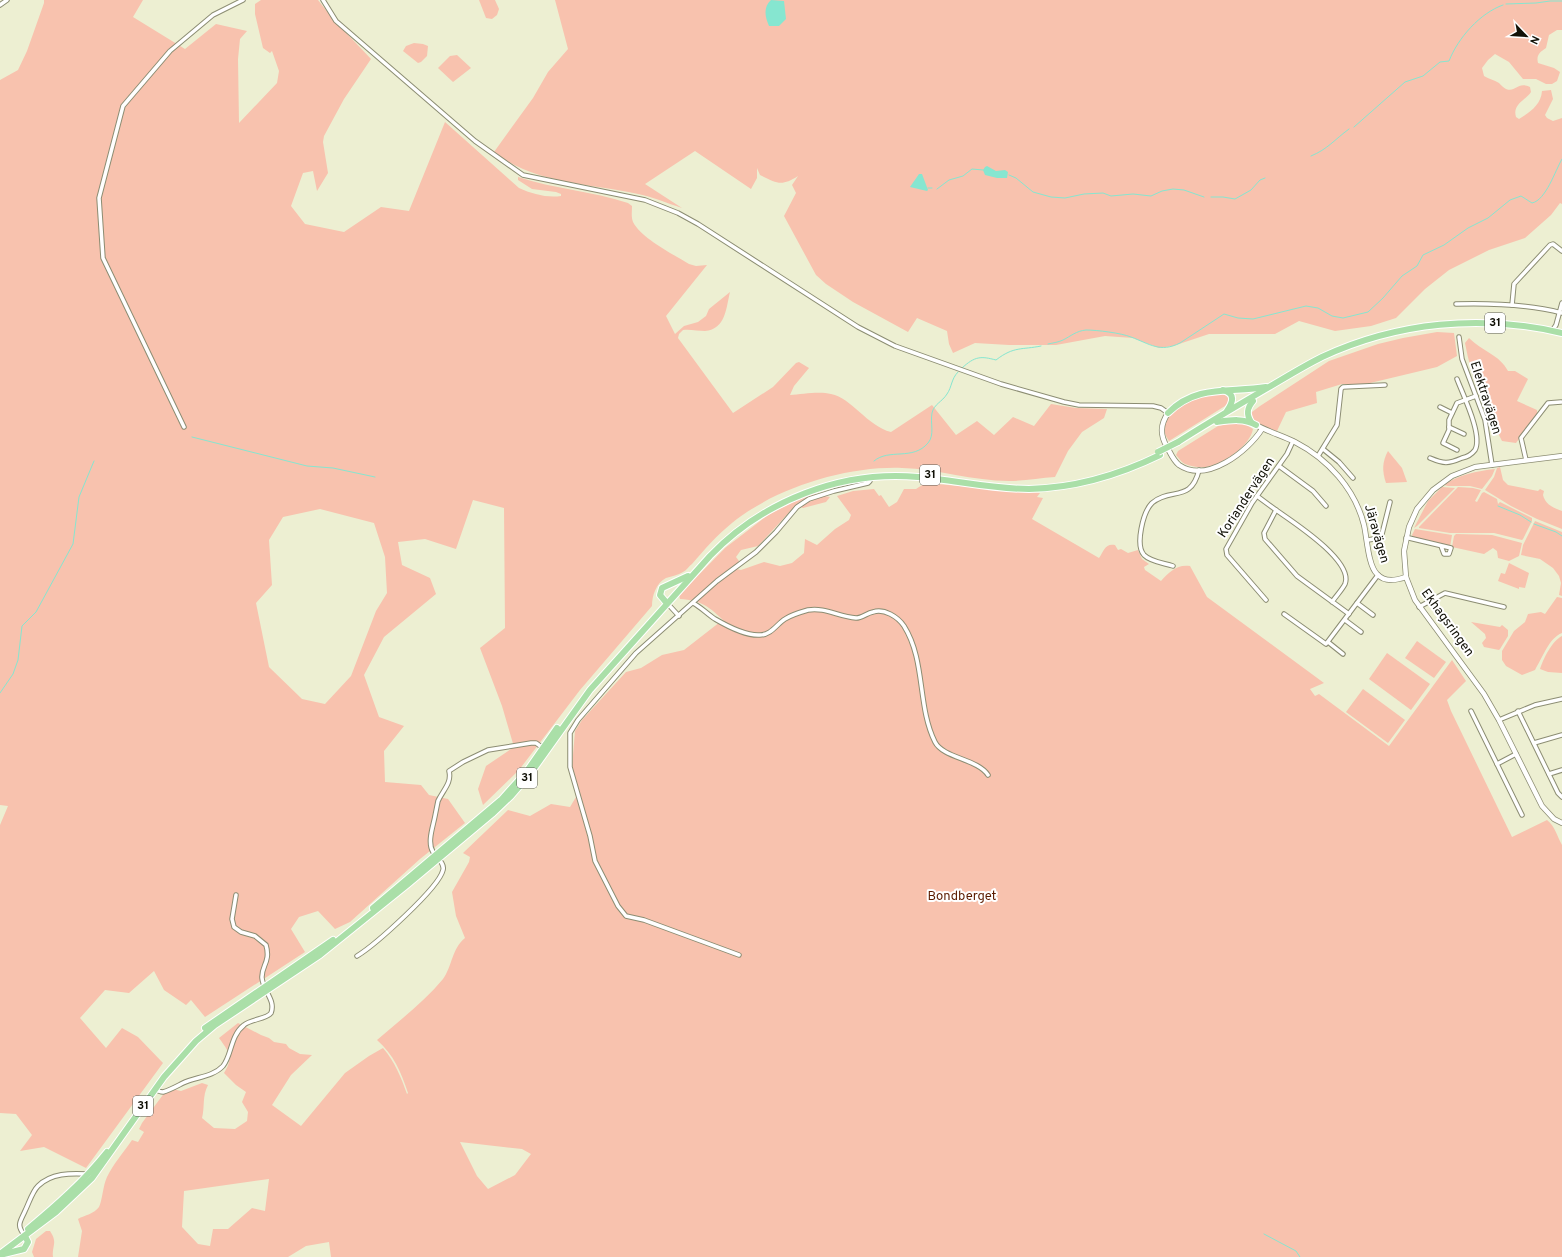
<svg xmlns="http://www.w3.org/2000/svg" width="1562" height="1257" viewBox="0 0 1562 1257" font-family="Overpass,sans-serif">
<rect width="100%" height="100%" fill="#edefd2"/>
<g fill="#f8c2ae" fill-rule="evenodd">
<path d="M44,0H143L133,17L185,49L216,24L247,31L240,39L238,59L239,123L277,83L279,71L272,51L270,53L263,48L255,14V4L261,0H318L334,20L371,59L344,99L324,136L323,142L328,173L317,191L313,171L303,173L291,206L305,224L344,232L381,207L409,211L445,122L519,188C532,194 547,198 561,196V194L556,192L532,189L518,180V177C554,189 592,191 628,203L632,206C632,211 631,217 633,222C642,239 673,254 689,264L696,266L707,265L666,316L675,334L684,326L698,322L706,316L709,309L730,292C726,308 726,329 705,331C698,331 690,329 683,330L679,334L678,338L733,413L773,387L796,363L799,362L809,368L794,386L790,395C802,394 820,391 831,394C852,398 867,426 891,432L932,405L956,435L977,421L994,435L1013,417L1034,426L1051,404L1076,408L1107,409L1104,418L1082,432L1068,451L1055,477C1040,478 1024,481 1009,481C973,481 938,469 902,468C846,466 775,488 732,523C717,535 704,550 692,564C689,566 687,570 683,572C678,575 672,576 666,578C656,583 652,596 652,606L580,690L519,770L483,805L478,789L486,766L514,747L502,706L480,648L505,628L504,508L473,500L456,549L425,539L398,542L402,565L430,578L436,594L384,637L364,675L379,717L404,726L384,751L385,782L421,785L429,795L448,799L465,823L420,859L350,922L335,929L318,911L299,917L291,929L305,952L205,1017L191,1000L186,1005L164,990L154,971L129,993L105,990L80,1018L106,1048L122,1028L138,1037L163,1063L86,1168L44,1147L20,1151L32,1135L16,1114L0,1113V825L8,806L0,805V80L18,70L27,51L44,3ZM320,509L374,523L385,557L387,593L376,611L351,676L325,704L302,699L269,667L256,603L272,585L269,540L283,517Z"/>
<path d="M479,0H495L499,9L497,15L492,19L486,18Z"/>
<path d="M555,0H1562V30H1557L1549,35L1546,48C1540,52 1536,55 1538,63L1554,68L1560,72L1557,81L1552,84H1546L1536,79H1523L1509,62L1495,54L1488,60L1482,68L1484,76C1489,79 1494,80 1499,83C1501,85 1504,88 1506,89C1516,93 1517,81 1530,87L1531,92C1526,100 1512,104 1516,117L1519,119C1530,112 1541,105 1542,91L1551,90L1553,99L1545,115L1547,118L1553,121L1562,118V204L1560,203L1551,215L1525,238L1489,250L1449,270L1425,289L1396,318L1371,326L1335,331L1299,321L1275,334H1209L1173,346L1159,348L1133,338L1105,336L1056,345H1009L975,343L953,353L949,344L947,331L917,318L908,332L853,302L826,284L816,275L784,216L796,193L792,185L798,176C781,187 777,183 760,175L757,168V178L751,189L695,151L645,184L682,208C667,203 653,197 638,194C589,183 535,184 494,152L533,98L548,72L568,49Z"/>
<path d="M414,43L423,44L428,46L427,56L421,62L418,63L403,51L406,46Z"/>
<path d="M457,55L471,68L453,82L438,68L450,56Z"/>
<path d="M1437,332L1454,333L1457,356L1437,367L1366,384H1342L1316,392L1317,403L1286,412L1277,431C1268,428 1256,425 1251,416L1252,412L1260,406L1329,361L1378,344L1403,338Z"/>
<path d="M1469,338C1482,351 1500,355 1508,371H1515L1528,379L1517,401L1537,410V414L1516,443L1502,441C1486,410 1471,378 1465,343Z"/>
<path d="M1220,393C1225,395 1229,396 1229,402L1225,406L1169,441C1153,420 1184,401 1202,396C1207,394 1214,394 1220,393Z"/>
<path d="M1232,423L1245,424L1253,429C1250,446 1223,464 1206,467C1200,468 1190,466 1185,464C1181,462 1179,458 1176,455L1178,451L1218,426Z"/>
<path d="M1388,451L1402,468L1407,482L1386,483C1382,471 1382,462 1388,451Z"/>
<path d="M1500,467L1503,480L1508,485L1538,491L1540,489L1544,491L1543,495C1545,504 1553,508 1562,511V529L1537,519L1511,506L1485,490L1494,477L1497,468Z"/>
<path d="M1495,469L1492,476L1482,489L1470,486H1448L1444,485C1458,475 1477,471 1495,469Z"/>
<path d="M925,483L1040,493L1037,497L1043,498L1032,519L1099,558C1104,551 1105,543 1115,545L1118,550L1121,549L1128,553L1138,550L1142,559L1149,564L1144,567L1145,570L1161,581C1169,572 1177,564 1190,566L1207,597L1324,683L1310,689L1315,696L1319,694L1389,746L1452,660L1466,681L1447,700L1451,711L1512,837L1547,820C1555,826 1557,836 1562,845V1257H331L329,1242L306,1246L288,1257H78L82,1231L78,1219C85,1215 94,1214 99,1207C102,1202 103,1185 107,1177C113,1164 124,1152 132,1140L138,1142L144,1132L139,1129L142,1123L168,1088L181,1091L202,1083L208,1085C202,1096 205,1107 202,1118L214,1128L235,1129L247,1121L248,1112L242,1102L246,1092L236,1085L224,1073C234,1057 229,1052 219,1038L238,1023L261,1035L269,1038L274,1042L286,1044L289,1048L300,1054L312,1055L291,1075L272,1105L301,1126L345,1073L369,1056L383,1048C395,1062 401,1077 407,1094L408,1093C401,1072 394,1055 377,1040C400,1020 424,1002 443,979C452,967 452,948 465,938L456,916L452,892L469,862L470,857L463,853L508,810L530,816L551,804L570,807L576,797L572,767L575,731L582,720L626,672L641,668L662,655L684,650L720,622L722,623L725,622C710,607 701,600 680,599L679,595L725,548L768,515L797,500L814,494L830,497L826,502L803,508L796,505L758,546L741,550L736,557L739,561L736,569L741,570L764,562L780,566L792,563L804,553L805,539L817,545L835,529L849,520L851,515L837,496L853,491L874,489L879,496L881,495L889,507L897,502L904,489H916ZM460,1142L522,1149L531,1154L515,1175L488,1189L477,1176ZM269,1179L265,1211L252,1208L228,1229H213L210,1246L198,1244L182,1227L184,1191Z"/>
<path d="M1442,487L1455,488L1417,526L1414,528L1428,501Z"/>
<path d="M1458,487L1473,488L1481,490L1475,501L1477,502L1482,493L1484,492L1497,499L1498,504L1500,502L1532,518V521L1523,539L1522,540L1494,533H1450L1419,528V527Z"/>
<path d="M1535,521L1562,532V596L1559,595L1561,583L1559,576L1553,568L1540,559L1521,555L1523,545Z"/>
<path d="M1415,529L1452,535L1450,547L1413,537L1412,535Z"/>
<path d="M1456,534L1492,535L1522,543L1519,556L1509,561L1498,558L1497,551L1493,548L1484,554L1452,547L1454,536Z"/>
<path d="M1509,563L1529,573L1525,588L1519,587V589L1498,581L1501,573L1505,574Z"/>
<path d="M1557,597L1562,598V633C1549,638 1543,657 1536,668L1535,670L1522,675L1506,666L1502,660V651L1514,631L1525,622L1528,614L1541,612L1545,614Z"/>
<path d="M1471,622L1500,627L1502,625L1508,630V636L1500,649L1499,650L1484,647L1482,643L1486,638L1485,634Z"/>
<path d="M1562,636V673L1548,672L1540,669C1543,659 1552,641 1562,636Z"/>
<path d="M1417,641L1446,662L1434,678L1405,658Z"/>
<path d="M1387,653L1430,684L1411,710L1369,679Z"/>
<path d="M1363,689L1405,720L1388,743L1346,712Z"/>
<path d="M46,1231H50C58,1243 52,1245 53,1257H34L32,1252L36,1239Z"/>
</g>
<g fill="#86e6d0">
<path d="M771,0L784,1L786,19L779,26H769C765,17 763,7 771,0Z"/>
<path d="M987,166L996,171L1005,170L1008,172L1007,178H997L985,175L983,170L985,167Z"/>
<path d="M919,174H922L928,190L927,191L910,187Z"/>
</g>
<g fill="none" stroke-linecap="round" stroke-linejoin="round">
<g stroke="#86e6d0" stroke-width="1">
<path d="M1506,4L1536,3L1550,1H1562"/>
<path d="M1354,127L1405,82L1423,76L1440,62L1449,61C1458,38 1480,13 1503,5"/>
<path d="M1311,156C1328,149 1334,140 1349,129"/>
<path d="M1009,175L1016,178L1033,192L1051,197L1065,198L1084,194L1103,193L1111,196L1133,194L1151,196L1162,191L1173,189L1184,190L1204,197"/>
<path d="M928,188H932"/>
<path d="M937,189L949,180L963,176L972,169L983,170"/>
<path d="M1211,197H1223L1235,199L1251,190L1260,180L1265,178"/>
<path d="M1048,344C1053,343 1059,342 1063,340C1071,336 1076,331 1086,330C1097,330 1121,333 1131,337C1150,344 1160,353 1180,343L1224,314L1238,318L1253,319L1306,306L1318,308L1332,316L1343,318L1368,312L1383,298L1402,276L1417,266L1423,255L1444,245L1468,228L1488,218L1510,200L1521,196L1532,203C1546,200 1555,171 1562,159"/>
<path d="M962,368C975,356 981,356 996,360C1014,346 1022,350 1041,346"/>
<path d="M192,437L307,466L333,468L375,477"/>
<path d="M874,461C889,448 913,461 928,443C935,435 930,423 932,413C934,404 942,402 947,394C952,387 951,379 958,372"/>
<path d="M1498,506L1520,515L1531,522"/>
<path d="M1534,524L1556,532L1562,536"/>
<path d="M0,693L13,674L18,660L22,626L36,612L73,544L79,497L94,461"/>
<path d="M1264,1234L1296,1251L1300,1257"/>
</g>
<g stroke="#8c8d73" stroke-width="5.5">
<g id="minor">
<path d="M323,0L336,21L475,141L523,175L645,200L678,213L698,224L858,327L895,346L1001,384L1064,402L1079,405L1153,406L1161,408L1168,413"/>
<path d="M0,5L7,0"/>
<path d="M1456,304C1492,303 1527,304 1562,313"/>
<path d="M1512,305L1514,284L1550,245L1553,244L1562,251"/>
<path d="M1552,331L1556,325L1562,303"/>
<path d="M1459,337L1462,359L1485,420L1492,465"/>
<path d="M1440,407L1452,413"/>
<path d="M184,427L103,258L99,198L123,106L170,51L213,15L243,0"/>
<path d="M1449,427L1464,434"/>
<path d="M1323,449L1339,462L1353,478"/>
<path d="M1457,450L1443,443L1449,430V420L1457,403L1476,396"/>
<path d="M1318,456L1337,425L1341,389L1343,387L1385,385"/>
<path d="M1430,458C1444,464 1448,464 1462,458C1467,457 1472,454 1475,450C1483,435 1463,395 1457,379"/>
<path d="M1526,460L1521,438L1548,403L1561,402"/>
<path d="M1279,466L1313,491L1326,506"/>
<path d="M1257,496L1276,510"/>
<path d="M1406,538H1409L1451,548L1449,554H1444L1441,546"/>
<path d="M1368,540L1379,538L1382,534L1390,502"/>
<path d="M1173,566C1164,563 1151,562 1144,555C1135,545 1143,512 1152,503C1171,487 1191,503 1199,470"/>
<path d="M1266,600L1227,555L1226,549L1252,503L1287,454L1293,441"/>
<path d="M1332,602C1336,596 1342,590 1345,584C1354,561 1293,522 1276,510L1264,533L1265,539L1297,576L1349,614"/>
<path d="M667,603L679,616"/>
<path d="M693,603C701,607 707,614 715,619C727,626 746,636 760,635C771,635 777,624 785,619C791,615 801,612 808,610C825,607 839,617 856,618C862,618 867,613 873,612C884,608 898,617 904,626C926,661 917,706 935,742C943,758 978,759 988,775"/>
<path d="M1357,603L1373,615"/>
<path d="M1419,607L1445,593L1504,607"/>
<path d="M1284,614L1326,644L1378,575"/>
<path d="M1345,620L1361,632"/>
<path d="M1328,642L1343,654"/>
<path d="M1471,711L1522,815"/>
<path d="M1518,711L1558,793L1562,797"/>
<path d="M1499,720L1535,705L1562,699"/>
<path d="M1534,743L1562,735"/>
<path d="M1497,764L1516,754"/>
<path d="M1549,774L1562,770"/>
<path d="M739,955L644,920L626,916L618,906L595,861L590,836L570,767V733L578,720L636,653L717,581L756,552L776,532L797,507L809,499L834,491L868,483L870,481L869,478"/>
<path d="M357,956C375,945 439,888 443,870C445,863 436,857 433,852C427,842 433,827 435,816C436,811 437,806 438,801C443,790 452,783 449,771L463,762L488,750L531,743H536L543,748"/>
<path d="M155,1089C158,1091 160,1092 163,1092C170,1090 177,1086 183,1083C195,1077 213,1077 223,1066C232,1055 230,1036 244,1025C251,1019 267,1019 271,1013C276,1000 263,991 262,978C261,966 271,962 266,945L255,936L241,932L234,927L232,919L236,895"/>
<path d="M25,1236C16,1225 20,1222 25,1211C29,1203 32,1192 38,1186C51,1173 71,1173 87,1174"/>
</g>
</g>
<g stroke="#8c8d73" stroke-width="6">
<g id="tertiary">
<path d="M1168,413C1160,425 1160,435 1167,447C1171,454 1173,460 1179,465C1207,484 1248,451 1262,429"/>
<path d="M1256,425C1269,432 1283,436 1295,442C1328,459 1355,489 1364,525C1367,538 1368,565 1377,574C1385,583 1397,580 1406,577"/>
<path d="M1562,456L1475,467L1452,476L1433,490L1417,509L1409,527L1404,551L1406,577L1415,600L1484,694L1499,720L1542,806L1554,819L1562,823"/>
</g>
</g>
<g stroke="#fff" stroke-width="8">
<g id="trunk">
<path d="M1223,390C1236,394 1233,402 1227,411"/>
<path d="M1168,413C1197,384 1230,393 1266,387"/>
<path d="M1217,422C1231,420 1244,418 1256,425"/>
<path d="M1251,422C1246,414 1247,408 1253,401"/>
<path d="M1178,442C1206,424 1235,407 1264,390C1283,379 1302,367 1322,357C1397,322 1481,314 1562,333"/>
<path d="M665,601L660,595L662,588L688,576"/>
<path d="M373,908L502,799L527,771L557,728"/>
<path d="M205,1028L333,940"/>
<path d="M28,1229C57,1205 83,1182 107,1152"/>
<path d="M0,1254L56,1212L92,1178L164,1077L196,1041L215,1025L320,955L407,885L492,814L511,796L530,774L590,690L710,556C763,501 841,470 918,477C955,480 991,489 1029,489C1074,488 1119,475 1160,455"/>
<path d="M0,1255L24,1249L28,1242L25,1236"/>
</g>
</g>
<use href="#minor" stroke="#fff" stroke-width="3.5"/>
<use href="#tertiary" stroke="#fff" stroke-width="4.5"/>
<use href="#trunk" stroke="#aadfa8" stroke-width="6"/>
<g stroke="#fff" stroke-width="8" stroke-linecap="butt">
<path id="trunk-bridge" d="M1158,452L1178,442"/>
</g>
<use href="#trunk-bridge" stroke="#aadfa8" stroke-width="6"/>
</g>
<g text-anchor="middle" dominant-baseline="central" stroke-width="4" stroke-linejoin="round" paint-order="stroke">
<g fill="#fff" stroke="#585851" stroke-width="1">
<rect x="1485" y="313" width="20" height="20" rx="3"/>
<rect x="920" y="465" width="20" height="20" rx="3"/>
<rect x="517" y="768" width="20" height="20" rx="3"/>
<rect x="133" y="1096" width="20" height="20" rx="3"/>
</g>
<g font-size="12" font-weight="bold" fill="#111107">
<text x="1495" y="323">31</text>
<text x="930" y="475">31</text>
<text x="527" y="778">31</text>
<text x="143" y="1106">31</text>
</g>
<g font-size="13" fill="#111107" stroke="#fff">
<text transform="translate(1485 398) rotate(72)">Elektravägen</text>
<text transform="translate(1247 498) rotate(-57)">Koriandervägen</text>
<text transform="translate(1376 534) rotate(74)">Järavägen</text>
<text transform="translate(1447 623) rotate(54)">Ekhagsringen</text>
</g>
<g font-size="13" fill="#5c1c00" stroke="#fff">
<text x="962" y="897">Bondberget</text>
</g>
</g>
<g transform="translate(1526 36) rotate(115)" stroke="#ffffff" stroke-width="3" paint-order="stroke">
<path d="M0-3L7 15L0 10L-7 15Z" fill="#111107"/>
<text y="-6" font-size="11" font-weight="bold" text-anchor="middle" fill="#111107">N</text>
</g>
</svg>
